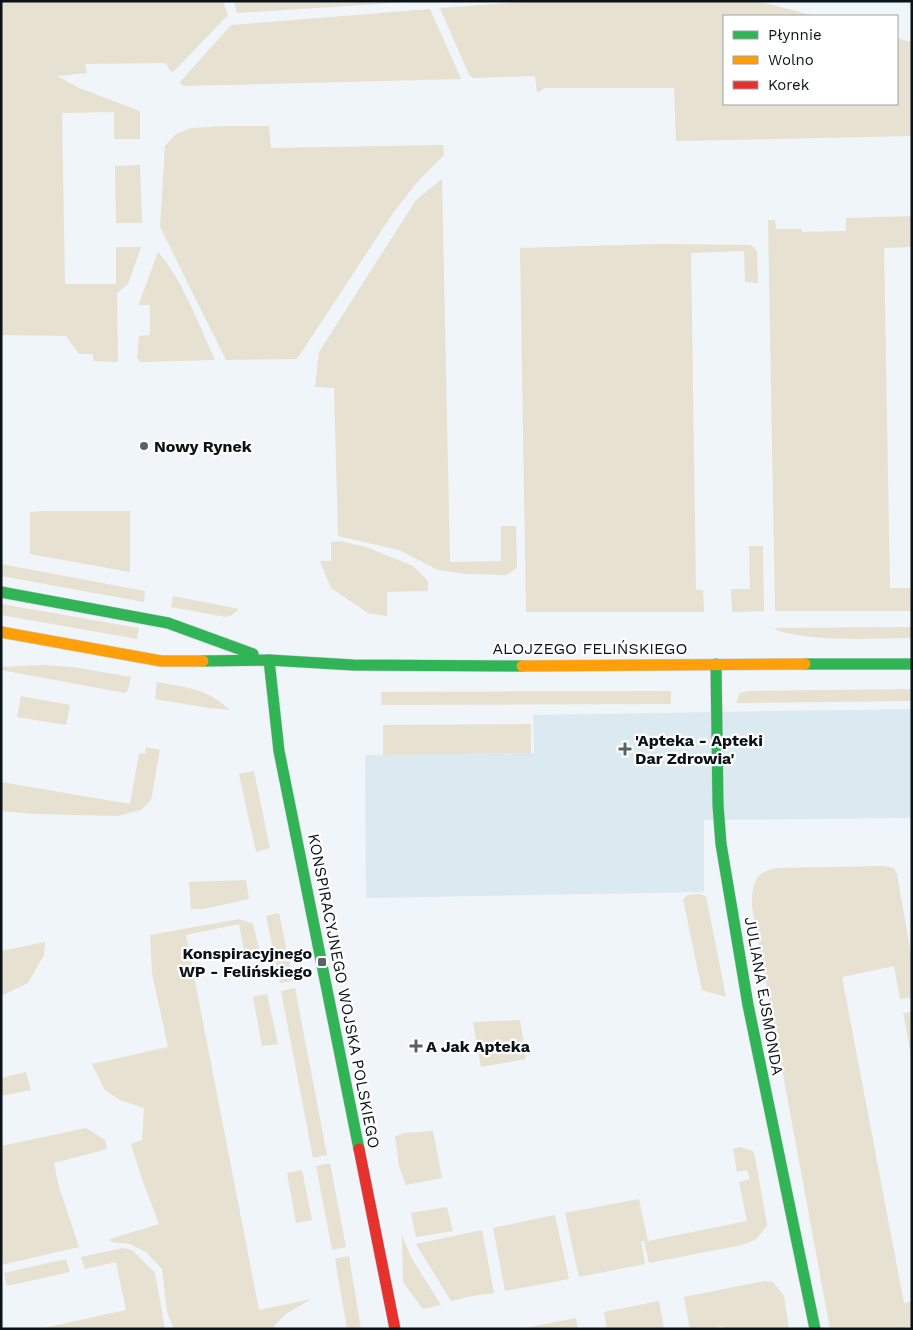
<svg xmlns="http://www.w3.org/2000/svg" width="913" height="1330" viewBox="0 0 913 1330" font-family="'Work Sans',sans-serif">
<rect width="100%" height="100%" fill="#eff5f8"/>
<path fill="#dbe9f1" d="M912,709V818L704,820V892L366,898L365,755L534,753L533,715Z"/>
<g fill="#e6e1d0">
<path d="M1,1H223L228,15L173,72L170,71L166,63L85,64L87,73L57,76L79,88L140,111V139H114V112L62,113L65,284H116V247H141L128,284L117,293L118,362L93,361V354H79L66,336L1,335Z"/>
<path d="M234,1H425L237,13Z"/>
<path d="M539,1H757L815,16H724V104H897V38L912,42V136L676,141L674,88H545L537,93L535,76L473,78L469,75L440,8Z"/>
<path d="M430,9L461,79L183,86L180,82L231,25Z"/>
<path d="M229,126H269L271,148L443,145L444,155L418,181L393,213L297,359L226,360L160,227L165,146L176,134L191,128Z"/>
<path d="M140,165L142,223H116L115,166Z"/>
<path d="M442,179L450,562L501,561V526H516L517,568L506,575L467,574L438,570L399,550L338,536L334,388L315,387L319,352L416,200Z"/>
<path d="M912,216V247L884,248L890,588H912V611H775L768,220H775L776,229H801L802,232L846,231V218Z"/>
<path d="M658,244L751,245L757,251L758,283L745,282L744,251L691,253L696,590H703L704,612H526L520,248Z"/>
<path d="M158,252C183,280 199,326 215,360L140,362L137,357L139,336L150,335V305H139L140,301Z"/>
<path d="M42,511H130V572L30,554V512Z"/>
<path d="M340,541L366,547L413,566L428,581V591L387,592V616L368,613L331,588L320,561H331V542Z"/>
<path d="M749,546H763L764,611L732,612L731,589H750Z"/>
<path d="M1,564L145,591L144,602L1,576Z"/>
<path d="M173,596L239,609L230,616L226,617L171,607Z"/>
<path d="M1,604L139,628L137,639L1,615Z"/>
<path d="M912,627V638C866,638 820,643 776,630L775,628Z"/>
<path d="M43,665L72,667L131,677L128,690L125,693L1,670V667Z"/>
<path d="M157,682C186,687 208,689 230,710L209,708L155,699Z"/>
<path d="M912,689V701L736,703L740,693L750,691Z"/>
<path d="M671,691V704L382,705L381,692Z"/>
<path d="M21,696L70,705L66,725L17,717Z"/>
<path d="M531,724V753L383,755V725Z"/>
<path d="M146,747L160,750L151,800L141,810L117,816L34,814L1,811V782L130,804L139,753L145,754Z"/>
<path d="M254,771L270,848L256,852L239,774Z"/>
<path d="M882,866L894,868L897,874L912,960V997L900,999L894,966L842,977L904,1303L912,1302V1326L896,1329H830L752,906C752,885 754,872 777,868Z"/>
<path d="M246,880L249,899L203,909H191L189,882Z"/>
<path d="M699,894L706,896L726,997L702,990L683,899L688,895Z"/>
<path d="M279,913L293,981L280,983L266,916Z"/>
<path d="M239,919L253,924L260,952L245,955L239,924L186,935L259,1310L311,1299L286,1314L271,1329H174L167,1312L162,1269L146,1252L130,1244L111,1242L110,1239L159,1224L142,1179L131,1144L142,1140L144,1108L120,1100L105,1090L92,1064L168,1047L152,973L150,935Z"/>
<path d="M45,942L44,955L28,983L1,996V951Z"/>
<path d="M295,988L327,1155L313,1158L281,991Z"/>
<path d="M267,994L278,1044L262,1046L253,997Z"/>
<path d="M912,1012V1060L903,1013Z"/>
<path d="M520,1020L526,1059L481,1067L473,1022Z"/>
<path d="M26,1072L31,1090L1,1096V1078Z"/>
<path d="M86,1128L105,1140L107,1149L54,1163L59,1187L79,1247L1,1265V1146Z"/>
<path d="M433,1131L442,1178L406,1185L399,1166L395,1136L405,1133Z"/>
<path d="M740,1147L753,1151L755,1157L766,1219L767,1226L755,1240L742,1245L649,1263L644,1241H641L645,1264L579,1277L565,1213L639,1199L648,1241L747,1221L739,1182L750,1179L747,1170L737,1172L733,1149Z"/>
<path d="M330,1163L346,1247L332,1250L316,1166Z"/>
<path d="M302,1170L312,1220L296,1223L287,1173Z"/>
<path d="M447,1207L453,1231L416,1237L411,1213Z"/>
<path d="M555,1215L569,1279L505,1291L493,1228Z"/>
<path d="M482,1230L494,1293L472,1296L451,1301L416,1244Z"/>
<path d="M402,1235L411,1257L441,1305L423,1309L403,1282Z"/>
<path d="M123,1248L132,1250L155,1273L165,1329H39L126,1310L116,1262L85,1269L81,1257Z"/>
<path d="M349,1256L361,1329H347L335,1259Z"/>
<path d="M66,1259L70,1272L7,1286L4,1273Z"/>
<path d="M764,1281L773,1282L784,1296L789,1329H724L723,1326L708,1329H690L684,1297Z"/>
<path d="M659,1301L664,1329H607L604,1312Z"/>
<path d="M576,1318L578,1329L526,1328Z"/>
</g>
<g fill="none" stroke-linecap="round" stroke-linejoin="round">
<g stroke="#ccd3d8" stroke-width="12">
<g id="fast">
<path d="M1,592L168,623L253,654"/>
<path d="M269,660L279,751L359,1149"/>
<path d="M203,661L269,660L353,665L522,666"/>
<path d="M716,664L718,805L721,844L748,1005L815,1329"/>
<path d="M805,664H912"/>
</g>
</g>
<g stroke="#ccd3d8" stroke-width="12">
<g id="slow">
<path d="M1,632L161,661H203"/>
<path d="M522,666L805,664"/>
</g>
</g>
<g stroke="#ccd3d8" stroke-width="12">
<path id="jam" d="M359,1149L395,1329"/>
</g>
<use href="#fast" stroke="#30b455" stroke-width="11"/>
<use href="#slow" stroke="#ff9f0a" stroke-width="11"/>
<use href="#jam" stroke="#e5322d" stroke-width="11"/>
</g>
<g fill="#5a6266" stroke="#fff" stroke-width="2">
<circle cx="144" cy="446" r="5"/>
<path d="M622.5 741.5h5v5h5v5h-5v5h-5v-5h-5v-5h5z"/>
<rect x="317" y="957" width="10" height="10" rx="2.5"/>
<path d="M413.5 1038.5h5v5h5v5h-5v5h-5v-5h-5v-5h5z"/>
</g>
<g text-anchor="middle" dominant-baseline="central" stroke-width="4.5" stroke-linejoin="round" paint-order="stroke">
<g font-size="16" font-weight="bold" fill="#091318" stroke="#fff" text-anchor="start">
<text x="154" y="446">Nowy Rynek</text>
<text x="635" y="740">'Apteka - Apteki<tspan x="635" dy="18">Dar Zdrowia'</tspan></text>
<text x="312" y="953" text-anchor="end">Konspiracyjnego<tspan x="312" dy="18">WP - Felińskiego</tspan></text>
<text x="426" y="1046">A Jak Apteka</text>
</g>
<g font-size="16" fill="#091318" stroke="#fff">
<text x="590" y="648">ALOJZEGO FELIŃSKIEGO</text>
<text transform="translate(344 991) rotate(79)">KONSPIRACYJNEGO WOJSKA POLSKIEGO</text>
<text transform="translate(764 996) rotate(80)">JULIANA EJSMONDA</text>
</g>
</g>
<rect width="913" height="1330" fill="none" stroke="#091318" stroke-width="5"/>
<rect x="723" y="15" width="175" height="90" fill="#ffffff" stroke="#9da1a3"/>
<rect x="733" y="31" width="25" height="8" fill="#30b455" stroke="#9da1a3"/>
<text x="768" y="40" font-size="15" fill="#091318">Płynnie</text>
<rect x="733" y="56" width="25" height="8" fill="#ff9f0a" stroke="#9da1a3"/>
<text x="768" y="65" font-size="15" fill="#091318">Wolno</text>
<rect x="733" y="81" width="25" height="8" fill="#e5322d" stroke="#9da1a3"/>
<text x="768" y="90" font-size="15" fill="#091318">Korek</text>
</svg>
